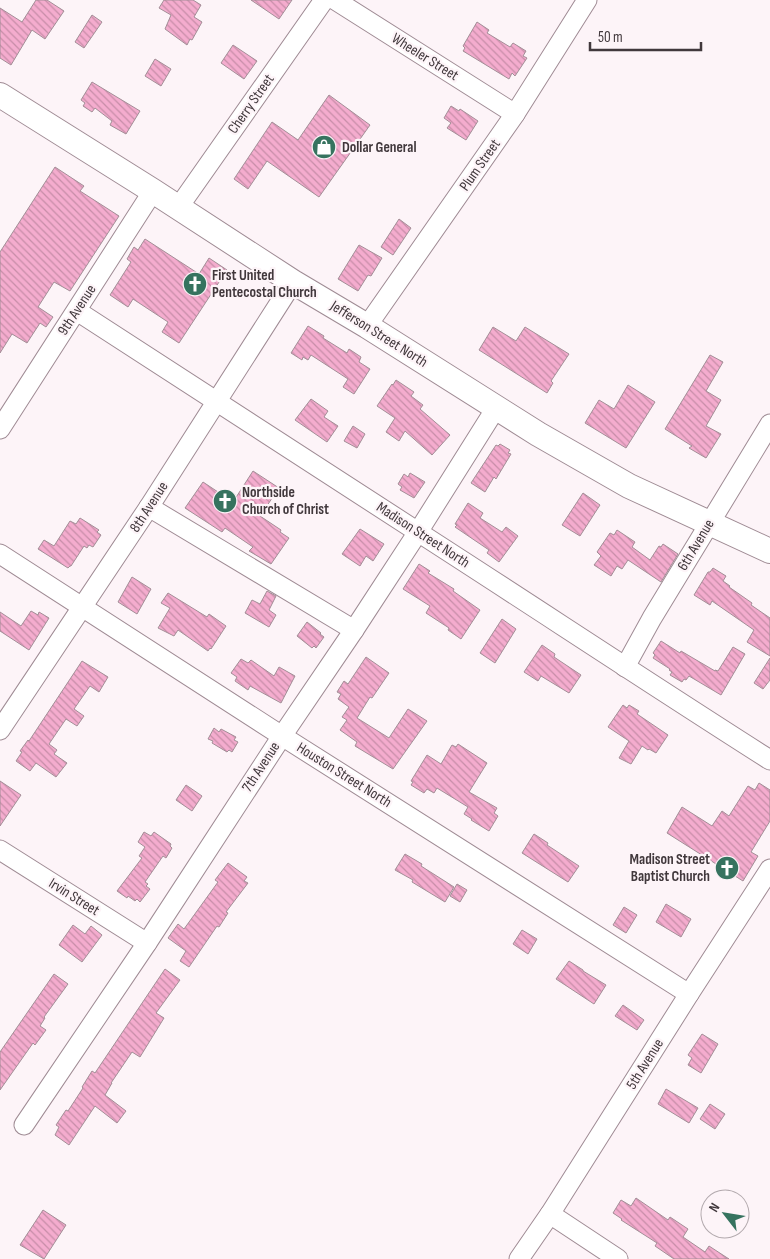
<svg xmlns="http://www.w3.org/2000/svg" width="770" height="1259" viewBox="0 0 770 1259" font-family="'Sofia Sans Condensed',sans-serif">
<defs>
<pattern id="building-back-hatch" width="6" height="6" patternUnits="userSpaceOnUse" patternTransform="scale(1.25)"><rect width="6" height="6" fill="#f4acce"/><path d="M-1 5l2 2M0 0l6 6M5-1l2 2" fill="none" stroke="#c78da8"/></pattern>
</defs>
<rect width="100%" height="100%" fill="#fdf4f8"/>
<g fill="url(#building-back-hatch)" stroke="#a38e97">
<path d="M36,0H47L64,11L45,39L32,30L11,65L0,58V8L22,22Z"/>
<path d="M164,0H193L201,5L194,17L202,22L192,40L190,39L187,45L165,29L171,15L159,8Z"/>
<path d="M251,0H292L279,19Z"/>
<path d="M92,15L102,22L84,48L75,42Z"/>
<path d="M477,22L489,30L487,33L510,47L513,43L526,51L523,56L527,58L515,76L512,73L509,79L463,51L465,48L463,46Z"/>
<path d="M233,45L257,61L244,79L221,63Z"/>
<path d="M155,59L171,69L161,86L145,76Z"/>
<path d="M92,82L140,111L126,134L110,125L112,121L95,108L92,112L83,106L85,103L81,100Z"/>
<path d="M329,95L370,125L319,197L267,161L248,189L234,179L272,122L298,140Z"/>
<path d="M451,106L459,111L460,109L478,121L466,140L447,128L451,123L444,118Z"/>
<path d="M55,167L84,186L80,191L119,216L70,291L54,282L38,307L53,317L46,327L40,323L27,343L12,334L0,353V252Z"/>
<path d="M399,219L411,228L393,255L381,247Z"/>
<path d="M145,239L199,274L209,258L227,270L179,343L162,332L168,322L133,299L128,307L110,295L131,262L127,259L134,247L138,250Z"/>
<path d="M359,245L382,258L371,276L368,275L358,291L338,279Z"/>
<path d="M308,326L324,336L323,338L347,353L349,349L361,357L359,362L370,369L354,394L343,387L348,379L311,355L308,360L303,357L302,360L291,353Z"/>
<path d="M493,327L516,341L525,327L569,354L551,381L553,383L547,393L479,350Z"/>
<path d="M710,355L723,362L706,391L721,400L706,426L721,434L706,458L689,448L692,446L665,429Z"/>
<path d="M396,380L414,392L411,396L423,405L420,409L450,435L432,455L405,431L399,441L386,432L395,418L377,406L392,384L393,385Z"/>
<path d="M628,385L655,402L626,448L585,423L599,400L614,409Z"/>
<path d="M311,399L328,411L324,417L338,426L327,442L295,420Z"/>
<path d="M353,426L365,434L357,448L344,441Z"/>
<path d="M500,444L510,450L508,453L511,454L496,479L494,477L485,492L471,483L496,445L498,446Z"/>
<path d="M253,471L279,488L260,516L281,530L280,532L289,538L271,564L249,551L253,547L225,528L222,532L185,508L203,482L233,502Z"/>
<path d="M410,473L425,482L414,498L400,490L402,487L398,484L404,474L408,477Z"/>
<path d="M583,493L600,505L580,536L562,525Z"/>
<path d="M468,503L483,513L480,518L502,532L506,527L518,536L499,562L487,553L489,550L455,527L457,525L455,524Z"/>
<path d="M80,518L99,530L97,532L101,535L93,547L89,545L87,548L84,546L71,566H70L68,568L38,549L44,540L54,546L70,521L76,524Z"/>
<path d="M360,529L384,544L373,561L366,556L360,566L342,554Z"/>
<path d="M617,530L635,542L632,547L650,560L659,546L661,547L663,544L678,554L661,582L628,560L622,569L617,566L611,576L594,565L601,556L597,552L610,533L614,535Z"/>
<path d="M419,564L430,571L428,573L454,589L453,591L480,610L461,639L448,630L449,628L426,613L430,606L403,589Z"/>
<path d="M713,568L726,576L723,581L730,586L729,587L752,603L751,605L770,618V656L747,642L754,630L712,601L710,605L694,595L708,572H710Z"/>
<path d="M132,577L151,589L137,614L118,602Z"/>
<path d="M267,591L276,596L269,610L276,615L269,627L245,613L252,600L260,604Z"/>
<path d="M168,593L207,617L209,614L226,626L211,649L210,648L208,651L178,630L174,636L158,628L170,608L161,603Z"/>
<path d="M31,611L38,615L39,612L49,618L29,650L0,631V612L21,626Z"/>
<path d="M502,619L516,629L495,663L480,653Z"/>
<path d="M307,622L321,633L320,634L324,637L316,648L314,646L312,648L297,636Z"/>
<path d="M661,641L680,653L681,651L715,671V670L718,671L733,647L745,654L721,695L689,676L686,680L684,679L682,682L670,675L672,672L669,670L670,669L653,658L655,655L653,653Z"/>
<path d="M542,645L555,654L554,657L581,675L569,693L541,676L538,681L524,672Z"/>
<path d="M366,657L389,673L372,698L370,697L357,718L389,738L408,709L427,721L393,769L355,746L357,742L340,730L347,720L342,717L349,707L338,699L341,694L337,692L344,681L348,684Z"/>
<path d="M770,658V680L763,689L754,683Z"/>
<path d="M241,659L248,663L251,660L274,676L279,667L295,676L281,703L250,686L248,690L235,681L237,677L231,673Z"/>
<path d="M82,661L108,677L99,692L90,686L74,709L84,716L77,726L66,719L49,744L57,750L54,754L67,763L56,777L36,763L30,771L16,761L22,752L20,751L28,740L29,741Z"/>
<path d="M623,705L627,708L629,705L639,711L637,714L668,735L656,753L649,749L648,750L642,746L631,764L619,758L629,741L608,727Z"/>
<path d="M214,728L219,732L221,729L236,737L234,740L238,742L232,752L229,750L227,752L212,743L213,741L208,739Z"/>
<path d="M458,744L487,763L469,792L497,808L494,813L498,816L489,831L471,820L472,819L464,814L468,807L437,788L434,793L427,789L424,793L411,785L413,782L411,781L427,755L441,764L452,745L456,747Z"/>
<path d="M0,781L21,795L0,826Z"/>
<path d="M759,783L770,790V821L751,852L758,856L743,881L667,833L682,807L712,826L722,811L729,816L748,786L755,790Z"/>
<path d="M186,785L202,796L192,811L176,800Z"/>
<path d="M144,832L151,836L154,832L171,844L170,846L172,848L166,858L163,856L145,882L148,884L146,886L150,889L140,902L137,899L135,901L128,896L127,898L117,891L142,858L139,856L145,847L138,842Z"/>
<path d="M534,834L548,843L547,845L579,866L568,882L522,853Z"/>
<path d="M405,854L422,864L421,866L454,887L445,902L412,882L413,880L395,870Z"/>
<path d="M228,863L247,877L244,881L248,883L226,912L228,913L219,927L217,926L189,967L180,961L186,951L168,938L178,924L184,929L218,882L215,880Z"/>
<path d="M457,884L467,890L460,902L450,896Z"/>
<path d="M666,904L691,919L681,937L656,922Z"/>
<path d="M624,907L637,915L626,933L613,925Z"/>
<path d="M73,925L85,934L91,926L102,935L82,962L59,945Z"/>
<path d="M522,930L537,939L528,954L513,944Z"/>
<path d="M569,961L583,970V971L606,985L594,1004L556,979Z"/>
<path d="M165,969L180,980L156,1013L164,1018L140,1057L132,1052L111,1083H112L105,1095L126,1111L117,1123L95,1106L69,1145L55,1135L59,1127L56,1125L66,1110L68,1111L83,1088L82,1087L92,1071L95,1073Z"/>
<path d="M54,974L68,984L44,1017L45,1018L40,1026L46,1030L35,1045L33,1043L0,1090V1052Z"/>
<path d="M623,1005L644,1020L637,1030L615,1016Z"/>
<path d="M702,1034L718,1044L701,1073L688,1065L692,1058L688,1055Z"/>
<path d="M666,1089L698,1108L689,1123L658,1104Z"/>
<path d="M710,1104L725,1114L715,1129L700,1119Z"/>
<path d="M636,1198L668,1220L670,1217L688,1229L683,1237L705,1252L709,1246L729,1259H674L655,1246L657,1243L621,1220L622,1219L613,1213L621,1200L631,1206Z"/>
<path d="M43,1210L66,1225L44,1259L20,1245Z"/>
</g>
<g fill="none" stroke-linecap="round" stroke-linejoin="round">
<g stroke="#9f8b94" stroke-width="21">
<g id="minor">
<path d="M335,0L515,114"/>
<path d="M178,208L324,0"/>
<path d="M77,311C190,385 304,458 418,532C536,608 652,685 770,760"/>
<path d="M367,326L515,114L587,0"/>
<path d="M0,429L153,191"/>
<path d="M149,507L354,630"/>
<path d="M0,554L282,736L689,994"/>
<path d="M625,667L652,618L770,424"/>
<path d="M0,730L149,507L293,282"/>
<path d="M0,850L147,943"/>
<path d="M24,1125L147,943L282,736L354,630L418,532L496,408"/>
<path d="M550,1214L618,1259"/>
<path d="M519,1259L550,1214L689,994L770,869"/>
</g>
</g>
<g stroke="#9f8b94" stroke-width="26">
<path id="major" d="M0,95L153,191L293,282L367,326L538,434L629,486L770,551"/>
</g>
<use href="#minor" stroke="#fff" stroke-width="19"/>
<use href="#major" stroke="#fff" stroke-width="24"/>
</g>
<defs>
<g id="shop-disc" transform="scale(1.25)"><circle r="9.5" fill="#36735f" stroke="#fdf4f8"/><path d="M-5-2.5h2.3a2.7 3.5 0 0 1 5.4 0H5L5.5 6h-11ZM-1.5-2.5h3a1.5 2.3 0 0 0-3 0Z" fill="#fff"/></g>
<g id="church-disc" transform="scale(1.25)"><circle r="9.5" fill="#36735f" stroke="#fdf4f8"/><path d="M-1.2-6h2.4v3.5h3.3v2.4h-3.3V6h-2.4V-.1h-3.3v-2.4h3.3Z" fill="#fff"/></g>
</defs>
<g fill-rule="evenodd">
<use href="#shop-disc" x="324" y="147"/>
<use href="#church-disc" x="195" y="284"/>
<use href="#church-disc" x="225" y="501"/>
<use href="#church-disc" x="727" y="868"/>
</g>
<g text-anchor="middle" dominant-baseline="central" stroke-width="4.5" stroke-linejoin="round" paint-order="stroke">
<g font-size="15" fill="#41383c" stroke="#fdf4f8">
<text transform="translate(425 57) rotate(32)">Wheeler Street</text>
<text transform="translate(251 104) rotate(-55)">Cherry Street</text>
<text transform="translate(480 165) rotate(-55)">Plum Street</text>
<text transform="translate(77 310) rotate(-57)">9th Avenue</text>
<text transform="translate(379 334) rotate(32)">Jefferson Street North</text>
<text transform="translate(149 507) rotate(-57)">8th Avenue</text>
<text transform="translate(423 535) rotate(33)">Madison Street North</text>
<text transform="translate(696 545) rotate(-59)">6th Avenue</text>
<text transform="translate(261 767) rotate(-57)">7th Avenue</text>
<text transform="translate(344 775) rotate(32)">Houston Street North</text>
<text transform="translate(74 897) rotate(32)">Irvin Street</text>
<text transform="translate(645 1064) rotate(-58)">5th Avenue</text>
</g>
<g font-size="15" font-weight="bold" fill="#41383c" stroke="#fdf4f8" text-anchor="start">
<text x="342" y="147">Dollar General</text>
<text x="212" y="275">First United<tspan x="212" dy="17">Pentecostal Church</tspan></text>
<text x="242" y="492">Northside<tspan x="242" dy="17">Church of Christ</tspan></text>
<text x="710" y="859" text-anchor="end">Madison Street<tspan x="710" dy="17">Baptist Church</tspan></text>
</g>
</g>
<g transform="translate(725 1214) rotate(301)"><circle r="24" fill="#fdf4f8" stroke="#b2a9ad"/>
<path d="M0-4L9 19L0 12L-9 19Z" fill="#36735f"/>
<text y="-8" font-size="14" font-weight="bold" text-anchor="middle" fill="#41383c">N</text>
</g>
<path d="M590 42v8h111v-8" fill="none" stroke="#41383c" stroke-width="2.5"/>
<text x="598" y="42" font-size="15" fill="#41383c" stroke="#fdf4f8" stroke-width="4" paint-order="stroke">50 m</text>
</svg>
